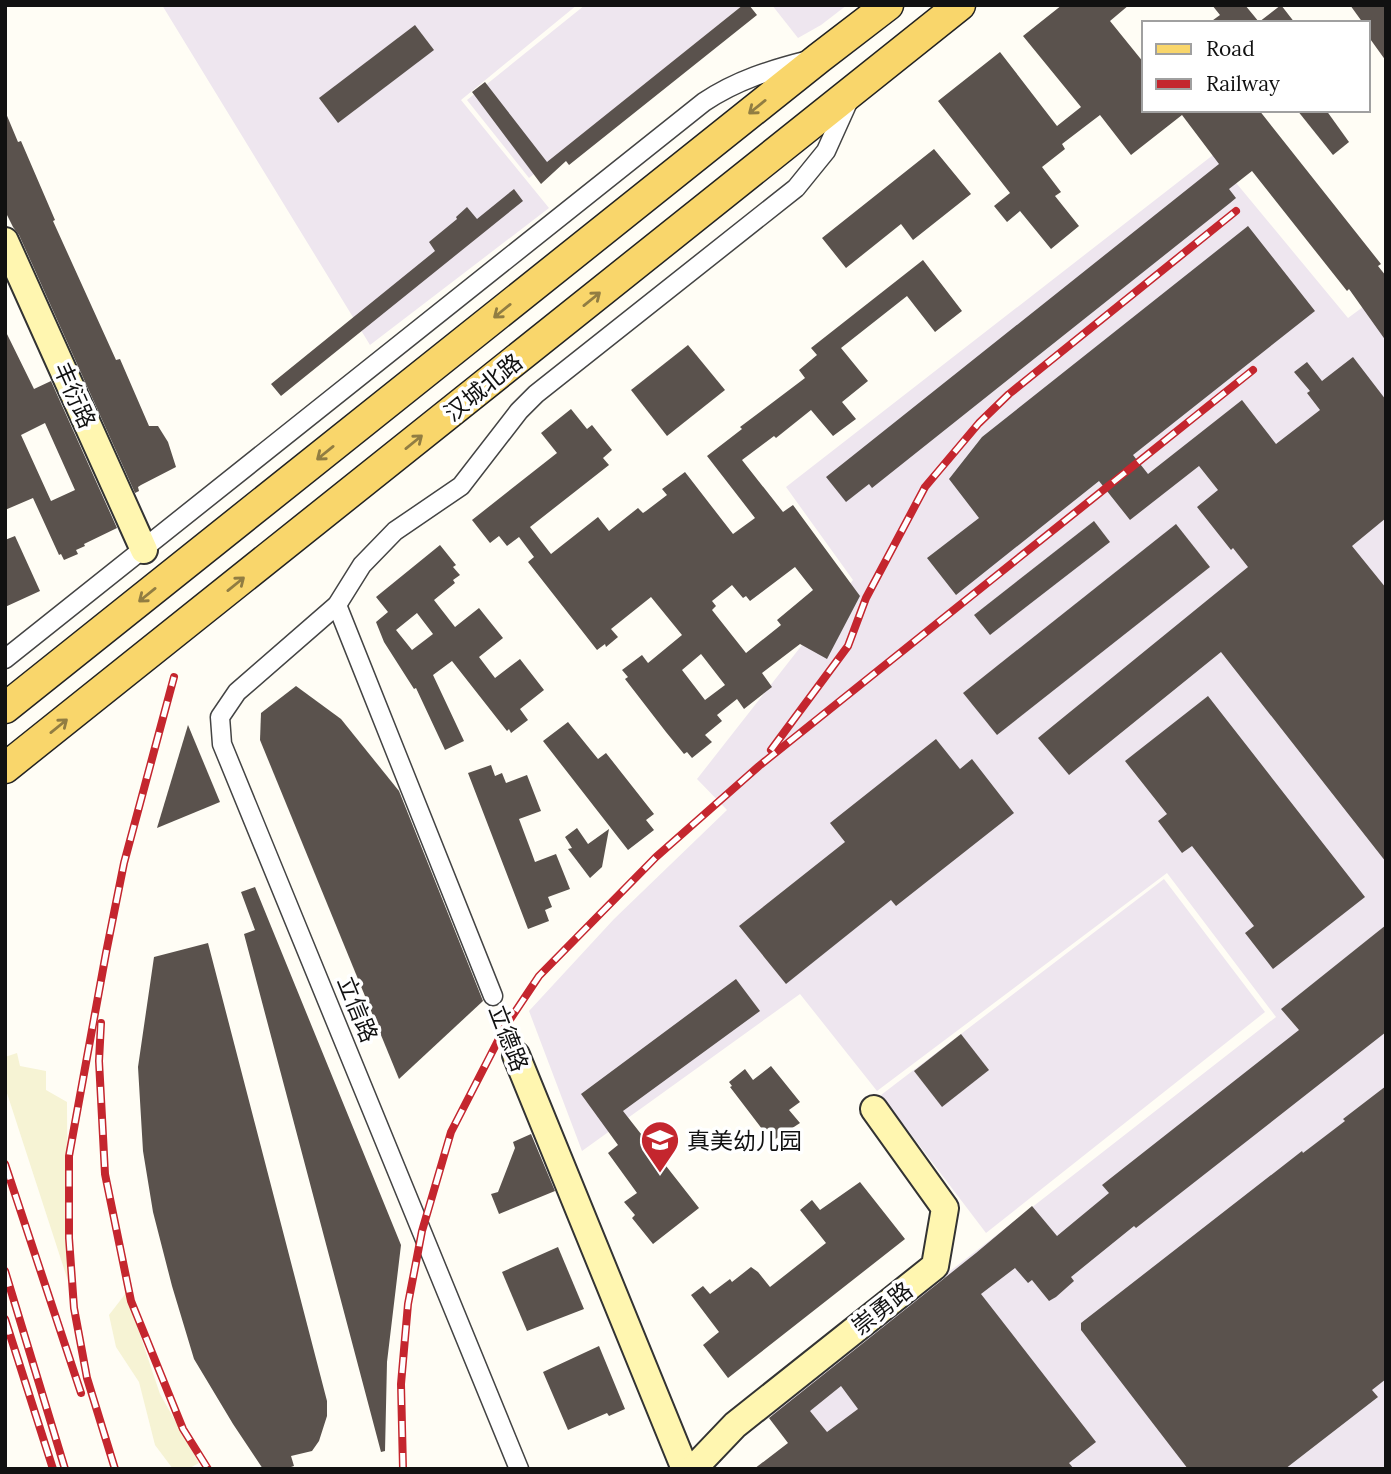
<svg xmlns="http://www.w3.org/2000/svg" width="1391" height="1474" viewBox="0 0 1391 1474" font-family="Lora,'Noto Sans SC',serif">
<rect width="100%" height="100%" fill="#fffdf5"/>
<g fill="#eee6ef">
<path d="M162,5H577L461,100L549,208L370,345Z"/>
<path d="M585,5H743L529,178L467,100Z"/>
<path d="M772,5H847L821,25L798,38Z"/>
<path d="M1213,155L1348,318L1386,290V1469H814L767,1408L958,1265L1276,1017L1167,873L877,1091L800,994L582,1151L529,1011L614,919L727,810L697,779L853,580L786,487Z"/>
<path d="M1164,879L1265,1012L986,1233L881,1095Z"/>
</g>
<g fill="#f6f3d4">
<path d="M17,1053L20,1066L46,1071V1090L67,1102L68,1281L5,1087V1057Z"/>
<path d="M126,1293L160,1394L199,1463L188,1469H173L155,1445L139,1382L116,1347L109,1315Z"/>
</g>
<g fill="#5a524d" fill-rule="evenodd">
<path d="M743,5H749L757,15L569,165L566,161L541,184L472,92L485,82L547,162Z"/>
<path d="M1062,5H1129L1110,21L1144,63V110H1259L1381,264L1378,266L1386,276V341L1349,289L1347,291L1252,171L1229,189L1236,198L1230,203L872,488L869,484L846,502L826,477L1219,164L1182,115L1131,155L1100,115L1062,144L1065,149L1042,167L1061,192L1055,196L1079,226L1051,249L1020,211L1007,222L994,206L1010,193L938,101L1000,52L1057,126L1081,107L1023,36Z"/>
<path d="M1212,5H1245L1259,22L1281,5L1295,23H1209L1220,15Z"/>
<path d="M1350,5H1386V61L1368,36V23H1363Z"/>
<path d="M415,25L434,50L338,123L319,98Z"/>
<path d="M1297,110H1326L1349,142L1333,155Z"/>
<path d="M5,111L18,142L21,141L55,220L53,221L116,360L120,359L149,426H158L168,442L176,467L141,485L138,487L139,491L135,493L19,235L13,227L5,211Z"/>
<path d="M934,149L971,194L913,240L901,224L846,268L822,238Z"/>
<path d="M514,189L523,201L281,396L271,384L435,251L429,242L457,219L456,217L467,207L477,219Z"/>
<path d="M1248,226L1315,311L1133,455L1148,474L1242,400L1276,444L1320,410L1307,393L1310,391L1294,372L1307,362L1322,381L1353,357L1386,400V518L1352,546L1386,588V862L1221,652L1069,775L1038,738L1248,567L1233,548L1231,550L1197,507L1218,490L1199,466L1130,520L1099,481L956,595L927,558L979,518L949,479L982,437Z"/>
<path d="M923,260L962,311L935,332L907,296L841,348L868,381L842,402L856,419L833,436L811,410L776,438L774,436L742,460L783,512L793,505L860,596L827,659L800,644L762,673L772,687L744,709L737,699L717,715L722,721L705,735L712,742L692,758L687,752L684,754L666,732L625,679L628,677L622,670L642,655L648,663L682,635L651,597L611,629L618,637L606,647L605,644L597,650L528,562L534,557L519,537L507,546L499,536L490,543L472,520L557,453L541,433L571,409L587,429L592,425L612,450L603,458L609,465L530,527L551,554L598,517L609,531L638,508L643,513L646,511L667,495L662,489L685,472L733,534L755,518L707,456L742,429L740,427L805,378L799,370L817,355L811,348ZM795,567L813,590L777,620L781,625L746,653L712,610L716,606L712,601L732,585L743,598L746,596L750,601ZM701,654L725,685L705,700L682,670Z"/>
<path d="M5,330L34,389L51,381L117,528L84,544L85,546L76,550L78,554L64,560L61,554L59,555L33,498L5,510ZM45,423L75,490L51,501L21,435Z"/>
<path d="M688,345L725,390L667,436L631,390Z"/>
<path d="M1094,521L1110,542L990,635L974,615Z"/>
<path d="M1176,524L1210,567L997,735L963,693Z"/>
<path d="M15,536L40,591L5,607V540Z"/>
<path d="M440,545L456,565L453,567L460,575L453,580L455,583L434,600L455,627L479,608L503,638L479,657L495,678L520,659L544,690L520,709L528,720L511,733L509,729L507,731L452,661L433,675L464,741L445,750L416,688L414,689L384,642L376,622L388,612L376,597ZM417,613L433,634L412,650L396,630Z"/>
<path d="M296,686L341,719L399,791L483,1001L399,1079L260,740L261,713Z"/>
<path d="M1208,696L1365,897L1273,969L1245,933L1254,926L1192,846L1182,853L1158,821L1167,814L1125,761Z"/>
<path d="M568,722L598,759L606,753L654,814L646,820L654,830L628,850L543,741Z"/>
<path d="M188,725L220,802L157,828Z"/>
<path d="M936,739L960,769L972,759L1014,813L896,906L891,900L786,984L739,926L845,842L830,823Z"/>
<path d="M491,765L495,776L502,773L506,783L527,775L541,811L519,819L531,851L535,862L556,854L570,889L548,897L552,907L545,910L549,921L528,929L468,773Z"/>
<path d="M577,828L588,844L609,829L602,867L590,878L568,849L572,848L565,837Z"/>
<path d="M255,887L401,1245L387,1362L385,1451L381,1452L244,934L255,930L241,892Z"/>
<path d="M1386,925V1032L1136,1228L1134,1226L1071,1277L1074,1281L1056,1297L1049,1301L1032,1280L1028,1283L1015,1268L981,1294L1096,1442L1069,1463L1074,1469H754L788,1443L769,1418L976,1253L1032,1206L1057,1236L1109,1193L1102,1185L1299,1030L1281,1009ZM841,1386L858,1409L827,1432L810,1411Z"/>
<path d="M208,943L327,1401V1416L319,1441L312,1451L291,1456L294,1466L285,1469H263L233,1424L194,1359L172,1286L153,1212L143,1151L138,1067L154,957Z"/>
<path d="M736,979L760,1011L623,1111L699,1208L653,1244L632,1218L635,1215L624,1202L637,1193L608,1153L618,1145L581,1094Z"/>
<path d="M961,1034L989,1070L942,1107L914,1071Z"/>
<path d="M771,1066L800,1102L789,1110L800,1123L774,1140L771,1136L769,1138L730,1087L732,1086L729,1082L745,1069L753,1080Z"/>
<path d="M1386,1086V1379L1372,1390L1378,1397L1285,1469H1188L1081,1330V1323L1302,1151L1303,1153L1345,1121L1343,1119Z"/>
<path d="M531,1134L555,1191L499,1214L491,1194L498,1192L515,1148L513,1142Z"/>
<path d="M860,1182L905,1239L728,1378L703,1345L719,1332L691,1295L703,1286L710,1294L730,1279L732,1282L751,1267L758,1272L770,1287L826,1243L800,1210L812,1200L820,1210Z"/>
<path d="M558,1247L584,1309L527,1331L502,1272Z"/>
<path d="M599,1346L625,1409L609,1416L607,1413L568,1430L543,1372Z"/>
</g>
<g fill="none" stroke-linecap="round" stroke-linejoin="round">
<g stroke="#444" stroke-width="21">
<g id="street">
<path d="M337,605L493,996"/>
<path d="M5,659L704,102C737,80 770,70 809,60"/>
<path d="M519,1469L222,744L220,717L237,692L337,605L362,565L395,531L461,486L519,411L536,394L796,188L826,151L849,100"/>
</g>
</g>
<g stroke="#333" stroke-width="30">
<g id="secondary">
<path d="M5,241L144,550"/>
<path d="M516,1055L685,1469"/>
<path d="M693,1469L735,1425L935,1266L945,1208L874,1109"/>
</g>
</g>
<g stroke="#222" stroke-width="33">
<g id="primary">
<path d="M5,708L819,58L888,5"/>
<path d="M5,768L960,5"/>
</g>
</g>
<path stroke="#333" stroke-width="2.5" stroke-dasharray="7 3.5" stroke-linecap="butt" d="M499,1012L508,1036"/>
<use href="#street" stroke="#fff" stroke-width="18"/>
<use href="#secondary" stroke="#fff6b0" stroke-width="26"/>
<use href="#primary" stroke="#f9d66b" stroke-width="30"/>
<g stroke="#c4262e" stroke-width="8">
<g id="rail">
<path d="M771,750L848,646L866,598L925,487L979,423L1009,394L1236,211"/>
<path d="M101,1023L99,1061L105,1174L131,1301L183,1429L208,1469"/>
<path d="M5,1164L81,1393"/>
<path d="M5,1271L65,1469"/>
<path d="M5,1319L53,1469"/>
<path d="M115,1469L87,1378L74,1308L69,1238V1156L106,953L124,863L174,677"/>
<path d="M403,1469L401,1384L408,1304L422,1231L451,1132L505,1027L539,976L656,857L759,766L1253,370"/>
</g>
</g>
<use href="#rail" stroke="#fff" stroke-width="5" stroke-dasharray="16" stroke-linecap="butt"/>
</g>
<defs><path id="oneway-shaft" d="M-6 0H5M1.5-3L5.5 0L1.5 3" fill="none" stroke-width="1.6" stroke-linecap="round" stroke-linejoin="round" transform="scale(1.75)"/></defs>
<g stroke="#917d42">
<use href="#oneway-shaft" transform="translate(757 107) rotate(141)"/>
<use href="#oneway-shaft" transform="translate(592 299) rotate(-39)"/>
<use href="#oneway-shaft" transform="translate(502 311) rotate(141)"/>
<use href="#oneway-shaft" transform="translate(414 442) rotate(-39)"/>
<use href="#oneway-shaft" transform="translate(325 453) rotate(141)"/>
<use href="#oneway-shaft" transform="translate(236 584) rotate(-39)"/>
<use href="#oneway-shaft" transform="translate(147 595) rotate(141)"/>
<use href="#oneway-shaft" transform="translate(59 726) rotate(-39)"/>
</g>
<defs>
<g id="school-pin" transform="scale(2.0125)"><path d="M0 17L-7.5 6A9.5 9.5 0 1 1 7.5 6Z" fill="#c4262e" stroke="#fff"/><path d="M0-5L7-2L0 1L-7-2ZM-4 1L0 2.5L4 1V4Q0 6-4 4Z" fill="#fff"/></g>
</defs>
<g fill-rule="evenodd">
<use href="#school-pin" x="660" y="1140"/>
</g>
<g text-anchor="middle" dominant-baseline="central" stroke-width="7" stroke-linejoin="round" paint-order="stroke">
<g font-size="23" fill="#111" stroke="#fff">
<text transform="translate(483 387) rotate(-39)">汉城北路</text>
<text transform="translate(75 395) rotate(66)">丰衍路</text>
<text transform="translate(358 1009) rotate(68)">立信路</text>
<text transform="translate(509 1038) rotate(69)">立德路</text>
<text transform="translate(882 1308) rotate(-38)">崇勇路</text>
</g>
<g font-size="23" fill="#111" stroke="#fff" text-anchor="start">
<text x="687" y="1140">真美幼儿园</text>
</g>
</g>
<rect width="1391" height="1474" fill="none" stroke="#111111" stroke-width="14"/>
<rect x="1142" y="21" width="228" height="91" fill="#ffffff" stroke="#a0a0a0" stroke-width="2"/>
<rect x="1156" y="44" width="35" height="10" fill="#f9d66b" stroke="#a0a0a0" stroke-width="2"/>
<text x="1206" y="56" font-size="21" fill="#111111">Road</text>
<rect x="1156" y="79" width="35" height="10" fill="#c4262e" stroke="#a0a0a0" stroke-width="2"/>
<text x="1206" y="91" font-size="21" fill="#111111">Railway</text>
</svg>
